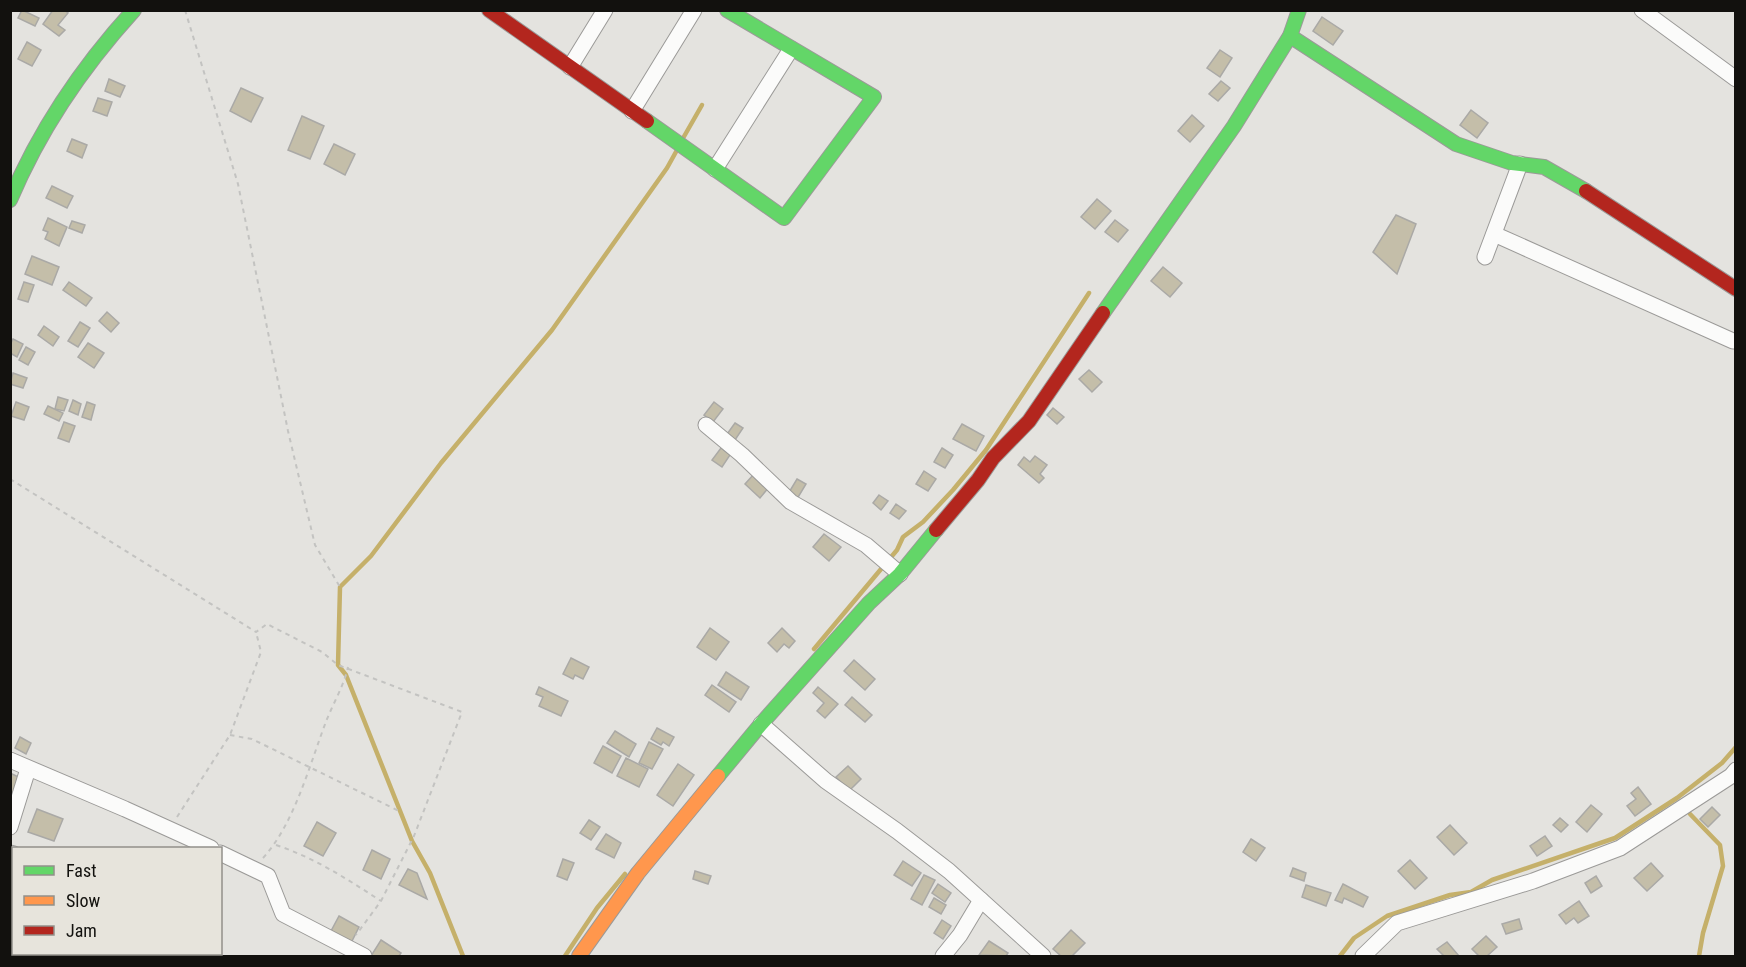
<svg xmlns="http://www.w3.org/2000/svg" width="1746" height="967" viewBox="0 0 1746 967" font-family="'Roboto Condensed',sans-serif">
<rect width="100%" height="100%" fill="#e4e3df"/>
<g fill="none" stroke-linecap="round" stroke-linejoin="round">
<g stroke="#c5b06a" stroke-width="4.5">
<path d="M682,140L702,105"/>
<path d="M814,649L897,550L903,537L923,522L953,490L986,450L1089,293"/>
<path d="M1690,814L1720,845L1723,866L1703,933L1699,956"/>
<path d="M463,956L430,873L412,841L346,675L338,665L340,587L371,556L441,463L552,330L667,168L677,150"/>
<path d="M565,956L597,908L625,874"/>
<path d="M1340,956L1354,938L1387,916L1450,895L1471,892L1492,880L1615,838L1677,798L1722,763L1736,747"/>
</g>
</g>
<g fill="#c4bea9" stroke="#aaa9a6" stroke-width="1.5">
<path d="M22,10L39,18L35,26L18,18Z"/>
<path d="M53,10H64L68,13L58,25L65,30L59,36L43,24Z"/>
<path d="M1322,17L1343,31L1333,45L1313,31Z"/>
<path d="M27,42L41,50L32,66L18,59Z"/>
<path d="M1220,50L1232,58L1220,77L1207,68Z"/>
<path d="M109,79L125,86L120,97L105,91Z"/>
<path d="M1221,81L1230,88L1218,101L1209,94Z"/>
<path d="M241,88L263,98L251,122L230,111Z"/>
<path d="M98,98L112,102L107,116L93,111Z"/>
<path d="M1471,110L1488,123L1477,138L1460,125Z"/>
<path d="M1192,115L1204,126L1190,142L1178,131Z"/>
<path d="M302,116L324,126L310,159L288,150Z"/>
<path d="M72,139L87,145L82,158L67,151Z"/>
<path d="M334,144L355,154L345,175L324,164Z"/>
<path d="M52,186L73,196L67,208L46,198Z"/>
<path d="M1097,199L1111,211L1095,229L1081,217Z"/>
<path d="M1396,215L1416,224L1397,274L1373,252Z"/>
<path d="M48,218L67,227L59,246L45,239L48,232L43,230Z"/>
<path d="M1115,220L1128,230L1118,242L1105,232Z"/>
<path d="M72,221L85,225L82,233L69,228Z"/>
<path d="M32,256L59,267L52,285L25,274Z"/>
<path d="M1163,267L1182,283L1170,297L1151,281Z"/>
<path d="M24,282L34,285L28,302L18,299Z"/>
<path d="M69,282L92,298L86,306L63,290Z"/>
<path d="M107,312L119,323L111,332L99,321Z"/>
<path d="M80,322L90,328L78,347L68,341Z"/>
<path d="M44,326L59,337L53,346L38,335Z"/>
<path d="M13,339L23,344L17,357L10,353V345Z"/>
<path d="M88,343L104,353L94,368L78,357Z"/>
<path d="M26,347L35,352L28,365L19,360Z"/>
<path d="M1089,370L1102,382L1092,392L1079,379Z"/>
<path d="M13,373L27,378L23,388L10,384Z"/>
<path d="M58,397L68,400L64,411L55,409Z"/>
<path d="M73,400L81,404L78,415L69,411Z"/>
<path d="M16,402L29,407L24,420L11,416Z"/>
<path d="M87,402L95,405L91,420L82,417Z"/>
<path d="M714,402L723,409L713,422L704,415Z"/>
<path d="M48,406L63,413L59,421L44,414Z"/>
<path d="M1053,408L1064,417L1057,424L1047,415Z"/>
<path d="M64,422L75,426L69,442L58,438Z"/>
<path d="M735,423L743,428L735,440L727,434Z"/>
<path d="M962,424L984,436L976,451L953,439Z"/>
<path d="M721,448L730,455L722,467L712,460Z"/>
<path d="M942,448L953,455L945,468L934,462Z"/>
<path d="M1035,456L1047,465L1040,474L1044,478L1039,483L1018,465L1024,457L1030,462Z"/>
<path d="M924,471L936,479L928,491L916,484Z"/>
<path d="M754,474L769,487L760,498L745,484Z"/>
<path d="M797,479L806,484L797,499L788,494Z"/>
<path d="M879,495L888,501L881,510L873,503Z"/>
<path d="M896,504L906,511L899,519L890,513Z"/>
<path d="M824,534L841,547L829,561L813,547Z"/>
<path d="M710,628L729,642L716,660L697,647Z"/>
<path d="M782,628L795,641L789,648L784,644L777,652L768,643Z"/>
<path d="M571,658L589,667L583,679L575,675L573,679L563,674Z"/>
<path d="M854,660L875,679L865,690L844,671Z"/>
<path d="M726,672L749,687L741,700L718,685Z"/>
<path d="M712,685L736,702L729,712L705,695Z"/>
<path d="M539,687L568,701L561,716L539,706L543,697L536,694Z"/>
<path d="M818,687L838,704L825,718L817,711L824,703L813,693Z"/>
<path d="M852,697L872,715L865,722L845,705Z"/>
<path d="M657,728L674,737L669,746L663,742L661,745L651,739Z"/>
<path d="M615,731L636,744L629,757L607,743Z"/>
<path d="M20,737L31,743L26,754L15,748Z"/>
<path d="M649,742L663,749L652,769L639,763Z"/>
<path d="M603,746L621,756L612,773L594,763Z"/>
<path d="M626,758L648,769L639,787L617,776Z"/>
<path d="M678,764L694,775L673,806L657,795Z"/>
<path d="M848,766L861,779L849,791L836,777Z"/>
<path d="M10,773L25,780L15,800L10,798Z"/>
<path d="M1638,787L1651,804L1635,816L1627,806L1636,799L1631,793Z"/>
<path d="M1591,805L1602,814L1587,832L1576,822Z"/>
<path d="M1712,807L1720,815L1708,827L1700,819Z"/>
<path d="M37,809L63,819L54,841L28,832Z"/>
<path d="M1560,818L1568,825L1561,832L1553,825Z"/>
<path d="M589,820L600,827L591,840L580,833Z"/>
<path d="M317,822L336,833L323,856L304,846Z"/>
<path d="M1450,825L1467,843L1454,855L1437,837Z"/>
<path d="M606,834L621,843L614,858L596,849Z"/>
<path d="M1545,836L1552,846L1537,856L1530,846Z"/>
<path d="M1251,839L1265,848L1256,861L1243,852Z"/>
<path d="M372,850L390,859L381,879L363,870Z"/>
<path d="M563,859L574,863L567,880L557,876Z"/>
<path d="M1410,860L1427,878L1415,889L1398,871Z"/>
<path d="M903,861L921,873L912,886L894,875Z"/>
<path d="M1651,863L1663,876L1647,891L1634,878Z"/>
<path d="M1293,868L1306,873L1304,881L1290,876Z"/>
<path d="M408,869L417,873L427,899L399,885Z"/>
<path d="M695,871L711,876L708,884L693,879Z"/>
<path d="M924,875L935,880L922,905L911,899Z"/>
<path d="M1596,876L1602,886L1591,893L1585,883Z"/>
<path d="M938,884L951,893L945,902L932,893Z"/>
<path d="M1343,884L1368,897L1363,907L1344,898L1342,903L1335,900Z"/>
<path d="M1306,885L1331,893L1326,906L1302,897Z"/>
<path d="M934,898L946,905L941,914L929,907Z"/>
<path d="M1579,901L1589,916L1578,923L1574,918L1566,924L1559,915Z"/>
<path d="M339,916L359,927L351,943L330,933Z"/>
<path d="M1519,919L1522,929L1506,934L1502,924Z"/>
<path d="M942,920L951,926L943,939L934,933Z"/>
<path d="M1071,930L1085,943L1072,956H1061L1053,949Z"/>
<path d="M1486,936L1497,947L1487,956H1479L1472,949Z"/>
<path d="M381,940L401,953L399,956H371Z"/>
<path d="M989,941L1008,953L1006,956L979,955Z"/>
<path d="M1447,942L1459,956H1444L1437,949Z"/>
</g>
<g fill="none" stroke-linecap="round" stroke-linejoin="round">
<g stroke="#9b9a98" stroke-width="17">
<g id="street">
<path d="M1642,10L1736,79"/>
<path d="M570,67L605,10"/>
<path d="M632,111L694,10"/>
<path d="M715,169L791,49"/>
<path d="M1494,234L1733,341"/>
<path d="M1485,257L1520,164"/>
<path d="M706,425L742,455L791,502L866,545L900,574"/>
<path d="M761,724L826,781L897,831L949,871L1043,956"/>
<path d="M10,760L125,809L211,848"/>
<path d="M10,827L28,769"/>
<path d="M10,853L14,854"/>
<path d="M220,853L268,876L283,914L364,956"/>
<path d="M943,956L960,935L981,900"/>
<path d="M1363,956L1397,923L1533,881L1620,848L1731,776L1736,770"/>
</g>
</g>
<g stroke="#9b9a98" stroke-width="16">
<g id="fast">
<path d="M1290,36L1456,144L1512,163L1544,167L1586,191"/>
<path d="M647,121L784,218L874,97L727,10"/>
<path d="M10,200C39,131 83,66 134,10"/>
<path d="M1103,313L1234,126L1290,36L1299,10"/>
<path d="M718,776L761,724L869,603L900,574L936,530"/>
</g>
</g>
<g stroke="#9b9a98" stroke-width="16">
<path id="slow" d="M579,956L638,873L718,776"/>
</g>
<g stroke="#9b9a98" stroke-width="16">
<g id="jam">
<path d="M489,10L647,121"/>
<path d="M1586,191L1736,289"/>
<path d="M936,530L978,480L993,458L1029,421L1103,313"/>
</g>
</g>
<g stroke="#c3c3c1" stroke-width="2" stroke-dasharray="4.5 4.5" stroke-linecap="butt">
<path d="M185,10L238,184L288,431L315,545L340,587"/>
<path d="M10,479L256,632L267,624L322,652L338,665L462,712L414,836L381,901L356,935"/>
<path d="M230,735L252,739L399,811"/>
<path d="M177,817L230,735L261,652L256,632"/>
<path d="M276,845C315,858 347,879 381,901"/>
<path d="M263,858C295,823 310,763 327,719C334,702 344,685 348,667"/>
</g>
<use href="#street" stroke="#fbfbfa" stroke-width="15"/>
<use href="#fast" stroke="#63d668" stroke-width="14"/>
<use href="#slow" stroke="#ff974d" stroke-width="14"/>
<use href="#jam" stroke="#b3261e" stroke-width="14"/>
</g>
<rect width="1746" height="967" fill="none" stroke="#12110e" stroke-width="24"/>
<rect x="12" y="847" width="210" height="108" fill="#e7e4dc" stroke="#92908a" stroke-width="1.5"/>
<rect x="24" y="866" width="30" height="9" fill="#63d668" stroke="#92908a" stroke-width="1.5"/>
<text x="66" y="877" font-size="18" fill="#12110e">Fast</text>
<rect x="24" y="896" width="30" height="9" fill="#ff974d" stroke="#92908a" stroke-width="1.5"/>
<text x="66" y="907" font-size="18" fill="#12110e">Slow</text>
<rect x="24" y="926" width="30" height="9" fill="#b3261e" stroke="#92908a" stroke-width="1.5"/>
<text x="66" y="937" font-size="18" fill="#12110e">Jam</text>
</svg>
